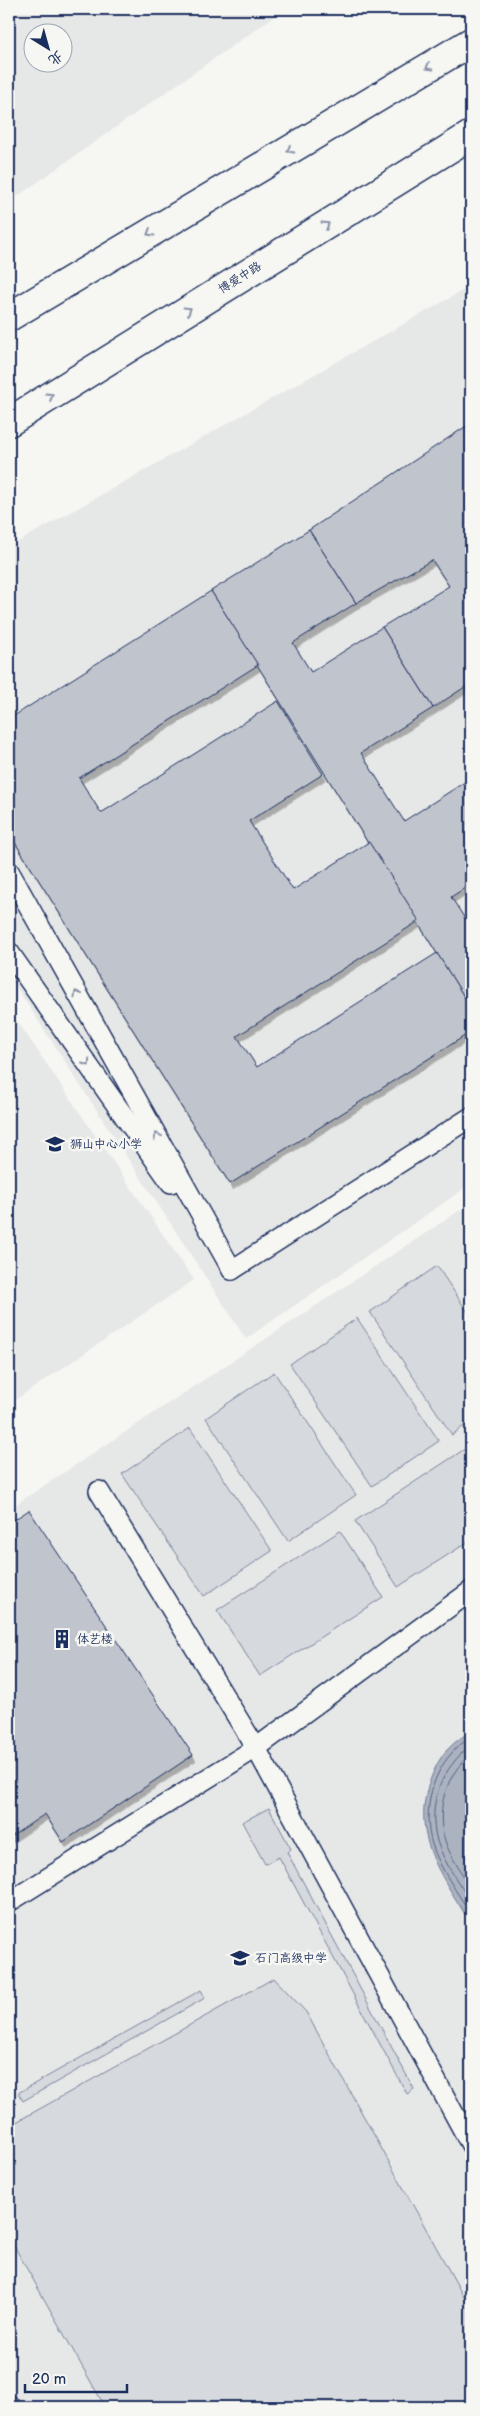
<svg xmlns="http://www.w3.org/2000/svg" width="480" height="2416" viewBox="0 0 480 2416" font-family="'Balsamiq Sans','LXGW WenKai TC',sans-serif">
<defs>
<filter id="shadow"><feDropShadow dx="3" dy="5.5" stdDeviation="0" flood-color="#0004"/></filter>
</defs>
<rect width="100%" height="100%" fill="#f6f6f2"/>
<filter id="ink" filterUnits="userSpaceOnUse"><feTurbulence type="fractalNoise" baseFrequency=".02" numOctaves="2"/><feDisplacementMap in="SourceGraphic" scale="10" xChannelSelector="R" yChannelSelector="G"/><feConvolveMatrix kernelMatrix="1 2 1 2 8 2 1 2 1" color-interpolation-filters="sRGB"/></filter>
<g filter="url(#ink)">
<g fill="#e6e7e7" fill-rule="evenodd">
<path d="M9,9H285L9,202ZM32,32H62V62H32Z"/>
<path d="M471,286V1184L246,1339L9,976V547Z"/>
<path d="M9,1009L194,1280L9,1404Z"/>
<path d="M471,1203V2407H9V1509Z"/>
</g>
<g fill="#d6d9dd" stroke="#78849e">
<path d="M437,1266L471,1317V1421L452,1435L370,1312Z"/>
<path d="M357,1318L439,1441L372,1486L290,1364Z"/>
<path d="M274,1372L356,1495L288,1541L206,1418Z"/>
<path d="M190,1428L272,1551L204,1596L122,1474Z"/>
<path d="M471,1445V1540L398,1587L355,1521Z"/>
<path d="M340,1531L383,1597L260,1676L217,1610Z"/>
<path d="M269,1808L291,1849L287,1852L414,2089L407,2094L279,1857L265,1864L242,1822Z"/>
<path d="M274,1978L306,2012L471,2310V2407H105L9,2237V2126Z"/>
<path d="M201,1990L205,1998L23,2101L18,2093Z"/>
</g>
<path fill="#abb2c0" stroke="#717e99" d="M471,1730V1924C446,1882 413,1842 427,1790C431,1776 437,1761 447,1750C454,1742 463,1737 471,1730Z"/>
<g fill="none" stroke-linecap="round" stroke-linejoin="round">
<g stroke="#556385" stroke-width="1">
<path d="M471,1737C464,1742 456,1747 451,1754C430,1777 423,1815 432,1844C440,1869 457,1892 471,1914"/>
<path d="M471,1745C441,1769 427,1803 437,1841C444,1863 459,1883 471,1902"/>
<path d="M471,1754C446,1774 435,1810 445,1841C451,1858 462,1873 471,1888"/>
</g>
</g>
<g fill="#c0c4cd" stroke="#1b2f5e" filter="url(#shadow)">
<path d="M471,423V683L433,708L382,627L449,586L432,560L356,603L309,530Z"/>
<path d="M309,530L356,603L293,643L311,672L382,627L433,708L361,753L404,821L471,778V884L451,897L471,928V1008L211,591Z"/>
<path d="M211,591L258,665L79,778L101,813L278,701L323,774L249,821L293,890L369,842L419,921L237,1036L257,1067L437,953L471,1008V1032L230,1184L9,833V719Z"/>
<path d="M29,1510L193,1755L63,1842L45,1814L9,1838V1523Z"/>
</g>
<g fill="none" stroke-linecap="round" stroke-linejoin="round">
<g stroke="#1b2f5e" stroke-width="22">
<g id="service">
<path d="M9,871L232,1270"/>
<path d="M9,952L171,1183"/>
<path d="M232,1270L471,1117"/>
<path d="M99,1491L256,1748L471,2145"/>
<path d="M9,1902L256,1748L471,1591"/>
<path d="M9,2405L10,2407"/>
</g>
</g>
<g stroke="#1b2f5e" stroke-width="31">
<g id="secondary">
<path d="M9,317L471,42"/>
<path d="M9,422L471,135"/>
</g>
</g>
<use href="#service" stroke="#f6f6f2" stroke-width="19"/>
<use href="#secondary" stroke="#f6f6f2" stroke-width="28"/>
</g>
<defs><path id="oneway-chevron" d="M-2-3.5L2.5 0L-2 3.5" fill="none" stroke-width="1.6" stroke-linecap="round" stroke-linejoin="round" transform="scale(1.25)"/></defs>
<g stroke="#8892a8">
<use href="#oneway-chevron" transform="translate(429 67) rotate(149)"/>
<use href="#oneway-chevron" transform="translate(290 150) rotate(149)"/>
<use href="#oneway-chevron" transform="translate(326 225) rotate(-32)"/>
<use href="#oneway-chevron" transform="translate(150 233) rotate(149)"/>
<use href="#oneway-chevron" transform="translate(188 310) rotate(-32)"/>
<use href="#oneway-chevron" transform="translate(50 396) rotate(-32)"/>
<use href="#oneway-chevron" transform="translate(77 994) rotate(-119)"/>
<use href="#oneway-chevron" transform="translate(87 1063) rotate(55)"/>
<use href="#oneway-chevron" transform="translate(157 1136) rotate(-119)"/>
</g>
</g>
<defs>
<g id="school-bare" transform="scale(1.5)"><path d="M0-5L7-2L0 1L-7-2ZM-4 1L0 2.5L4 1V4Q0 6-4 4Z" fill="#1b2f5e" stroke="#f6f6f2" stroke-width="2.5" paint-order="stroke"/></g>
<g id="building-bare" transform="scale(1.5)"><path d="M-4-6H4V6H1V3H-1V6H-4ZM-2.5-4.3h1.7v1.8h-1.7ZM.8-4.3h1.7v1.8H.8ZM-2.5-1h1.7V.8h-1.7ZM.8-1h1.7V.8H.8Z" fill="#1b2f5e" stroke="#f6f6f2" stroke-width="2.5" paint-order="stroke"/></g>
</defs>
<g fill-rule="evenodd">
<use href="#school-bare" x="55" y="1144"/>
<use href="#building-bare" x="62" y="1639"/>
<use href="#school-bare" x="240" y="1958"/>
</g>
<g text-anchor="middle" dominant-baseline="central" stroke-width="5" stroke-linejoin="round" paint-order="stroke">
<g font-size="12" fill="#1b2f5e" stroke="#f6f6f2">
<text transform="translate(240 278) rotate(-32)">博爱中路</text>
</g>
<g font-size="12" fill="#1b2f5e" stroke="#f6f6f2" text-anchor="start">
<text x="70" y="1144">狮山中心小学</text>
<text x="77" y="1639">体艺楼</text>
<text x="255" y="1958">石门高级中学</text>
</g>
</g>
<rect width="480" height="2416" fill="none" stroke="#f6f6f2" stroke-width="30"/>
<rect x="15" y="15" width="450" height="2386" fill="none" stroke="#1b2f5e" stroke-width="2" filter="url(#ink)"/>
<g transform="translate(48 48) rotate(143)"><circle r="24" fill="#f6f6f2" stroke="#9ea6b7"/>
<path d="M0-4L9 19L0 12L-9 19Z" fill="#1b2f5e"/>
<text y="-8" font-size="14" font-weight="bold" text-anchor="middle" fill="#1b2f5e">北</text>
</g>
<path d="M25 2384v8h102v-8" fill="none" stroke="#1b2f5e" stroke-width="2.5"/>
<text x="32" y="2384" font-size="15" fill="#1b2f5e" stroke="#f6f6f2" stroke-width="4" paint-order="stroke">20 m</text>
</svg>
